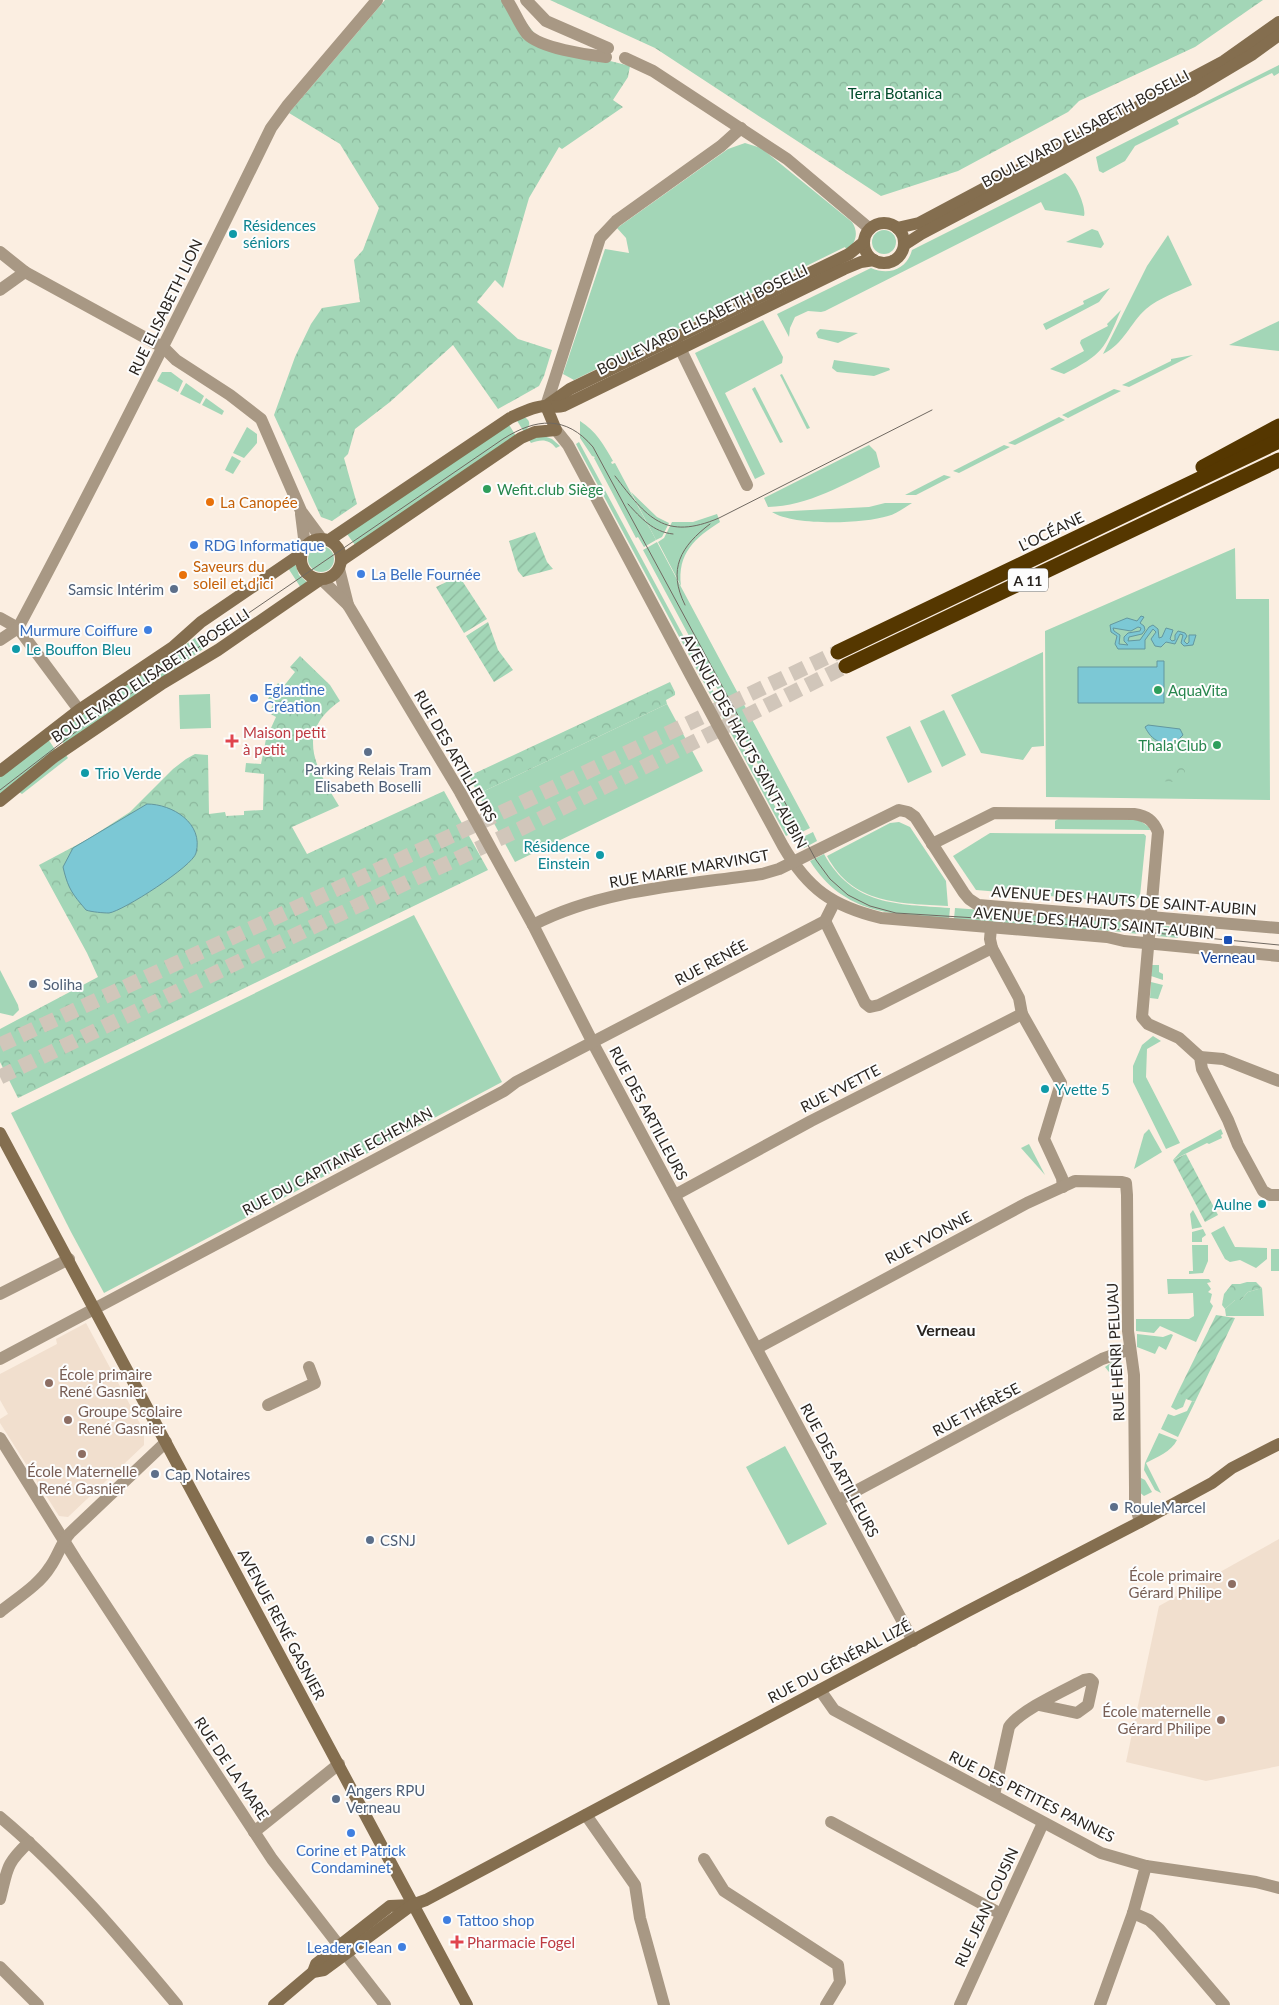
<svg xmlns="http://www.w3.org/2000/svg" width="1279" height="2005" viewBox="0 0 1279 2005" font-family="Lato,sans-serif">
<defs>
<pattern id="park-crowns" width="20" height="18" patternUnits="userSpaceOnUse" patternTransform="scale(1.25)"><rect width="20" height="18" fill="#a3d6b7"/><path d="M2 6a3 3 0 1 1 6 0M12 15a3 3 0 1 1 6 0" fill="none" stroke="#8cb89d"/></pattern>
<pattern id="garden-furrows" width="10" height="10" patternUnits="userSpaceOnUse" patternTransform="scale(1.25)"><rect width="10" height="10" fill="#a3d6b7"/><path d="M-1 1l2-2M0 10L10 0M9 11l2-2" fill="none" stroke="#8cb89d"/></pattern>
</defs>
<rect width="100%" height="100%" fill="#fbeee1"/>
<g fill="#f1dfce">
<path d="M86,1323L144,1431V1445L68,1517L59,1516L0,1423V1419L8,1414L0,1400V1374L57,1344L56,1339Z"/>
<path d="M1279,1539V1766L1206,1781L1126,1762L1159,1606Z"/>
</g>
<g fill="#a3d6b7">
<path d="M1279,65V73L1274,76L1272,73L1177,120L1179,124L1135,146L1125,161L1103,173L1099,171L1096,157Z"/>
<path d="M745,143L761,148L852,222C859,233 856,242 847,251L845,247L574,380L563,374L605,249L629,253L626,238L617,228L728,149Z"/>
<path d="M1065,173C1073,177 1087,207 1084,216L1045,210L1041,202L825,311L821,312L808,311L795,317L790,328L789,337L777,314L871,268C889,276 907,269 912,250Z"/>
<path d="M1092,229L1098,231L1104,244L1101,248L1066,242Z"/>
<circle cx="884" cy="242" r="12"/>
<path d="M1168,235L1192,285C1177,292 1159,298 1146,309C1130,323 1124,344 1103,354L1147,266Z"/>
<path d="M1110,288L1099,302L1046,330L1043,324L1084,304L1083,301Z"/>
<path d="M1121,310C1104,350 1103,354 1064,374L1050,369L1084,351L1080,343L1081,340L1108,326L1107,324Z"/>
<path d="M763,320L783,357L782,363L725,393L765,474L755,479L695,353Z"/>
<path d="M1279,321V351L1229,345Z"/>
<path d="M820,329L858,333L838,343L818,338L816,333Z"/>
<path d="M1193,355L1129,387L1122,385L1171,361V359Z"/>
<path d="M834,360L889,368L890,370L874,376L837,372L832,368Z"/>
<path d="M162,372H171L183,381L178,392L157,381Z"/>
<path d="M782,374L810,428L807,429L780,375Z"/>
<path d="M186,383L204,396L200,404L180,394Z"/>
<path d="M755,387L783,442L780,443L752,389Z"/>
<path d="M1114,389L1121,391L1068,418L1062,415Z"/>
<path d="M206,398L224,411L222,415L202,405Z"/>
<path d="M524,417C532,421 530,427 524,432L516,419Z"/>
<path d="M1059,417L1065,420L1015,445L1008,443Z"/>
<path d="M580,421C596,431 604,445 613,461L611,462L612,464L615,463L656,540L644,547L638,537L636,538L594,458L595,457L592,456L580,438Z"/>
<path d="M508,423L516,436L512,438L511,437L510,440L355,545L347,534Z"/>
<path d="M247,427L257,434V443L244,458L233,453Z"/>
<path d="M544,436L552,439L560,446L556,448C549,439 541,439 531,443L528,439Z"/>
<path d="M579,442L790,834L786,836L579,450L576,444Z"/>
<path d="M869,445L876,452L880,467C845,484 808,506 768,507L764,498Z"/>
<path d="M1004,445L1010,447L959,473L953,471Z"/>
<path d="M232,456L241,461L233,474L225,470Z"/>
<path d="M944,475L951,477L916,495H905Z"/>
<path d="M631,492L657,517L669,523L662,537L656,540Z"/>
<path d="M885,503H912C904,508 896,514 888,516C863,524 793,526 772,512L869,507Z"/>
<path d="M717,514L720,522C695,538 677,553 681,586L658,542L664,538L672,522H693Z"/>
<path d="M657,542L810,828L796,835L696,649L697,646L695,647L643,550Z"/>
<circle cx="321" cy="559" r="13"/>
<path d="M1235,548L1236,599H1269L1270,800L1046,797L1045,631Z"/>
<path d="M295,563L299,575L308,583L301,588L288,568Z"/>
<path d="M201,634L209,645L65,745L56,733Z"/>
<path d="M1043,652L1044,746L1032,747L1023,760L981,753L951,695Z"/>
<path d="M210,694L211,728L180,729L179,695Z"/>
<path d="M667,704L703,771L515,862L478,794Z"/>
<path d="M944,710L966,755L942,767L920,721Z"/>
<path d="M910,726L932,772L908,783L886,737Z"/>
<path d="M48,739L56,751L0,796V777Z"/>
<path d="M66,755L68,758L22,794L19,792Z"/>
<path d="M1060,818L1139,820L1149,827L1150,830L1055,829V821Z"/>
<path d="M899,822L910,827L946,881L948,906C900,903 853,905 827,856L890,823Z"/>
<path d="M813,832L817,841L804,848L799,839Z"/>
<path d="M990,833L1144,834L1146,836L1140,896L1133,903L976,890L953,856Z"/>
<path d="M824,854C853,906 897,904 950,908L949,919C893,914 844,915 810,861Z"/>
<path d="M955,908L1124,921L1123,932L954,919Z"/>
<path d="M414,915L502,1082L104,1293L71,1232L11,1113Z"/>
<path d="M1129,922L1142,923L1141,934L1128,933Z"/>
<path d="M1157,925L1179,927L1178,938L1157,936Z"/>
<path d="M1152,965H1159V972L1163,974V980L1151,976Z"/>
<path d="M0,970L18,1005L19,1010L13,1016L0,1013Z"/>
<path d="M1151,982L1163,985L1158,999L1150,998Z"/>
<path d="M1153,1036L1161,1041L1147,1049L1146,1077L1180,1143L1166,1149L1133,1082V1066L1142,1045Z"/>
<path d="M1149,1129L1162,1152L1134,1169L1144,1134Z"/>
<path d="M1221,1129L1223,1134L1221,1135L1222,1138L1209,1144L1207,1143L1173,1160L1182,1150Z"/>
<path d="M1029,1144L1045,1175L1021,1148Z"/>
<path d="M1193,1210L1202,1227L1192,1229L1190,1214Z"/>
<path d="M1224,1226L1235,1247L1267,1248V1259L1256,1268L1240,1260L1230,1262L1225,1259L1211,1233Z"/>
<path d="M1203,1229L1206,1235L1202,1238V1242H1192V1232Z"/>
<path d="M1192,1245H1208V1261L1203,1273L1189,1274V1271H1193Z"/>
<rect x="1271" y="1249" width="8" height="22"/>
<path d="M1167,1279H1209L1211,1282L1207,1283L1211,1289L1208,1292L1212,1294L1210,1302L1213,1306L1196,1342L1160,1326L1154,1333L1136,1331V1319H1189L1194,1316L1193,1293L1168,1294Z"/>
<path d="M1262,1288L1264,1316H1226L1225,1309L1235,1300H1241L1248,1292Z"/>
<path d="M1137,1334L1163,1337L1171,1334L1173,1335L1166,1350L1159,1346L1155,1354L1137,1347Z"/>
<path d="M1112,1362L1122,1363L1124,1370L1123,1372H1109L1105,1367Z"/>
<path d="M1178,1392L1185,1395L1186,1399L1183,1407L1176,1410L1171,1407Z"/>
<path d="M1192,1401L1195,1402L1178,1437L1161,1429L1168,1414L1174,1416L1187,1411Z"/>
<path d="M1159,1433L1177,1440C1171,1452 1157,1457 1146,1463L1161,1493L1155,1490L1144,1470L1145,1463Z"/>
<path d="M785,1446L827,1524L788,1545L746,1467Z"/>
<path d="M1141,1478L1145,1480L1152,1492L1144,1496L1138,1491Z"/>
</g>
<g fill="url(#park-crowns)">
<path d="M385,0H508L543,44L630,66L628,77L613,100L623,107L562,149L559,147L529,198L503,288L495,280L477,302L518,339L552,350L544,376L539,386L498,409L453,345L390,402L355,429L348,454L344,458L357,504L332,521L321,517L274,415L295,357L311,324L322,308L360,302L354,260L363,250L379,208L340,144L289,113Z"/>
<path d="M550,0H1263L1195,47L1079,101L1068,112L958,171L881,196L655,48Z"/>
<path d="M300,656L330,685L340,701C294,733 316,768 339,806L292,827L307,854L444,791L488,870L18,1098L0,1062V1029L98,977L87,953L39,865L88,839L130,812L173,769L186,759L195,754L208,755L209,814L225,812L226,816L244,815V811L263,810L264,774L245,772L246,763L261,764L266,739L276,717L269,713L274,702L268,699L278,683L283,687L295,672L290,667Z"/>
<path d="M670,682L675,692V695L666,700L667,704L478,794L469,776Z"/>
<path d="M1179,768H1183L1185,771L1182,781L1176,782L1159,781L1161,776L1171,774Z"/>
<path d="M1247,1282H1256L1262,1288L1248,1292L1241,1300H1235L1225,1309L1222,1305L1224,1294L1232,1284H1240Z"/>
</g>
<g fill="url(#garden-furrows)">
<path d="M535,532L547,562L553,569L523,577L518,571L509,541Z"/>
<path d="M459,576L487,619L464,633L436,587Z"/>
<path d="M488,622L498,650L513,670L494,682L466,636Z"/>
<path d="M1186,1154L1218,1215L1205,1222L1173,1160Z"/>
<path d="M1216,1315L1235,1318L1195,1402L1186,1399L1178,1392Z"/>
</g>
<g fill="#7cc8d5" stroke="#63979f" fill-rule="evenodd">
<path d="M1141,616L1144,617L1140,623L1144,626L1145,630L1142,634L1129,637L1128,641L1140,640L1149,627L1153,625L1158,629L1159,638L1162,637L1166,628L1173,630L1170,639L1172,641L1175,640V635L1178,631L1185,633L1187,636L1184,641L1187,644L1189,642V635H1196L1193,645L1184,646L1181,643L1183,635L1180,634L1175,644L1166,642L1161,647L1155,646L1151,639L1156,632L1153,629L1145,640V649H1118L1115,644L1117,636L1111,632L1110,625L1127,618L1137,621ZM1138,627L1141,628L1140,631L1128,633L1124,637V641L1128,645L1119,644L1120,635L1114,631L1113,628L1131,631Z"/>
<path d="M1157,661H1164V703H1078V667H1157Z"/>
<path d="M1148,725L1180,729L1183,735L1177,741C1162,746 1152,741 1145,727Z"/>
<path d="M147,804C172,804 204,823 196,853C193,866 123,911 109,913C104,913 91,912 86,910C84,908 83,906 81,904C70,891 67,884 63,867L73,848Z"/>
</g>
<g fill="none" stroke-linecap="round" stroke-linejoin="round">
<g stroke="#d1c6ba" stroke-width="15" stroke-dasharray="15 8" stroke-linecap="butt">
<path d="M0,1045L509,809L838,652"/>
<path d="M0,1077L234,964L520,829L846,666"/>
</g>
<g stroke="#a89884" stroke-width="12">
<path d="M507,0C514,10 519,24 527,34C540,48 587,55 606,57"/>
<path d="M526,0L546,21L608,48"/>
<path d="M625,58L653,71L787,159L870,229"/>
<path d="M0,252L25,272L164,348L176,360L230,395L261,419L301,511L321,538"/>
<path d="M0,290L25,272"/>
<path d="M676,340L747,485"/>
<path d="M546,406L600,238L616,221L721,146L741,128"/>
<path d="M556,430L568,445L691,676L783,846C808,889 832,906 881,918L1107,937L1124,941L1279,956"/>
<path d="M301,514L305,546"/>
<path d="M339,569L348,605"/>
<path d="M321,579L348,605L460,792L533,925L595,1047L913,1641"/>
<path d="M0,618L18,628L79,710"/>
<path d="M0,640L18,628C106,463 189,296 271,128L287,106L377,0"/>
<path d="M932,844L994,813L1134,814C1147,816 1153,820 1158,832L1142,1017L1148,1024L1179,1038L1200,1057L1202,1069L1228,1120L1238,1145L1263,1191L1270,1195H1279"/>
<path d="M825,921L865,1003L870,1007L879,1005L992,948"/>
<path d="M533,925C602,889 686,885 762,874L779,869L899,810L908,812L915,817L964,893L969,899L978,905L1112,916L1127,915L1279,928"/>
<path d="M991,928L990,939L992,948L1019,998L1022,1014L1061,1083L1044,1139L1062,1178L1063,1187"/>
<path d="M1200,1057L1223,1059L1279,1081"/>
<path d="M675,1195L811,1121L1022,1014"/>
<path d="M0,1294L69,1259"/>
<path d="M757,1348L1027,1203L1075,1181L1122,1182L1126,1183L1127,1195L1128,1331L1134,1375L1135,1488V1504L1140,1522"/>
<path d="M0,1359L504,1091L516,1082L825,921L834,903"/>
<path d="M268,1405L315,1383L309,1367"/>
<path d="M0,1438L76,1560L272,1859L385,2005"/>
<path d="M839,1500L1102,1359L1130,1349"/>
<path d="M0,1612C17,1598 39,1585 50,1567C58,1556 61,1543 70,1533L166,1442"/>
<path d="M820,1690L834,1710L1101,1853L1146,1866L1256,1882L1279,1888"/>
<path d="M994,1795L1009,1727C1019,1711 1065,1690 1084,1680L1090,1679L1093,1682L1088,1705L1077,1713L1039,1705"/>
<path d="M586,1815L635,1885L640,1918L664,2005"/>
<path d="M0,1817C66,1872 122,1939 177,2005"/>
<path d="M831,1822L1001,1914"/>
<path d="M254,1832L339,1764"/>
<path d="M704,1859L724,1891L838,1965L840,1982L826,2005"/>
<path d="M0,1899C8,1868 5,1865 29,1842"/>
<path d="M1133,1913L1149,1920L1159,1929L1224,2005"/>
<path d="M0,1967L38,2005"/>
<path d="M960,2005L1043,1823"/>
<path d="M1100,2005L1133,1913L1146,1866"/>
</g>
<g stroke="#846e4f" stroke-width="12">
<circle cx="884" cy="243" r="20"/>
<path d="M897,228L919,223L1224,61L1279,22"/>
<path d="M904,245L921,234L1191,91L1253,54L1279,35"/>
<path d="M546,406L570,389L849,254L864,242"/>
<circle cx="321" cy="559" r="20"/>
<path d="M329,540L510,418C521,413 534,406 546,406C553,406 556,408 563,406L844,269L861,262L874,260"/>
<path d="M342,560L521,438L535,432L556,430L546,406"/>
<path d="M0,771L79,710L173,647L201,622L301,554"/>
<path d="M0,801L54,757L163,683L218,650L321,579"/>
<path d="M0,1133L467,2005"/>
<path d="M313,1972L316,1964L390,1906L412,1905"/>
<path d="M274,2005L313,1972L324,1970L412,1905L426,1900L966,1612L1140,1522L1212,1483L1232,1468L1279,1444"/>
</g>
<g stroke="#553700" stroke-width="15">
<path d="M1203,467L1279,426"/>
<path d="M838,652L1279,441"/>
<path d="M846,666L1279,460"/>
</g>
<g stroke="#706961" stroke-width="1">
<path d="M615,476C647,518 665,541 719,518L932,410"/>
<path d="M628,504C641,518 653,532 673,534"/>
<path d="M685,605C667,569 681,546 710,524"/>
<path d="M0,790L82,727L503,439C536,418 566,415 593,447L816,860L830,879L848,895L870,906L896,913L1041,922L1279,945"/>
</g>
</g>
<g fill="#0f9aa8" stroke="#fdfdfd" stroke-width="2">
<circle cx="233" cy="234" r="5"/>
<circle cx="16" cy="649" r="5"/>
<circle cx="85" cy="773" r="5"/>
<circle cx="600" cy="855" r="5"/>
<circle cx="1045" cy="1089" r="5"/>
<circle cx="1262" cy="1204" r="5"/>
</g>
<g fill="#2e9e5b" stroke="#fdfdfd" stroke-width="2">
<circle cx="487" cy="489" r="5"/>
<circle cx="1158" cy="690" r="5"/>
<circle cx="1217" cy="745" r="5"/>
</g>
<g fill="#e8710a" stroke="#fdfdfd" stroke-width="2">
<circle cx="210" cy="502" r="5"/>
<circle cx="183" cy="575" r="5"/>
</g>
<g fill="#3f7fe0" stroke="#fdfdfd" stroke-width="2">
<circle cx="194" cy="545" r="5"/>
<circle cx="361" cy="574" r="5"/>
<circle cx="148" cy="630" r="5"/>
<circle cx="254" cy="698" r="5"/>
<circle cx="351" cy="1833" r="5"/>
<circle cx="447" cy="1920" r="5"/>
<circle cx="402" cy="1947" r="5"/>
</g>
<g fill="#5c6f8a" stroke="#fdfdfd" stroke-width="2">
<circle cx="174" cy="589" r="5"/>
<circle cx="368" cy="752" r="5"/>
<circle cx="33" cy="984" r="5"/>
<circle cx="155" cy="1474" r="5"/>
<circle cx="1114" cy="1507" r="5"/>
<circle cx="370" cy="1540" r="5"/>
<circle cx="336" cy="1799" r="5"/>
</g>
<g fill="#e0444e" stroke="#fdfdfd" stroke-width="2">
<path d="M229.5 733.5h5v5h5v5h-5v5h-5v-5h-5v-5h5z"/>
<path d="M454.5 1934.5h5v5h5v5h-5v5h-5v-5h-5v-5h5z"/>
</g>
<rect fill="#1a4fb4" stroke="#fdfdfd" stroke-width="2" x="1223" y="935" width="10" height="10" rx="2.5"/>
<g fill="#8d6e63" stroke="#fdfdfd" stroke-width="2">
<circle cx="49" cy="1383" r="5"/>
<circle cx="68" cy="1420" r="5"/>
<circle cx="82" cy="1454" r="5"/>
<circle cx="1232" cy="1584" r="5"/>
<circle cx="1221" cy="1720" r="5"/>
</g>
<g text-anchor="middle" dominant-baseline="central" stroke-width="4" stroke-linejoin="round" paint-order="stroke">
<rect fill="#fdfdfd" stroke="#696662" stroke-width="1" x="1008" y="568.5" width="40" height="23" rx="4"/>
<g font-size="14" font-weight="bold" fill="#2a2520">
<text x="1028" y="580">A 11</text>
</g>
<g font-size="15" fill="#004a2a" stroke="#fdfdfd">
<text x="895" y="93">Terra Botanica</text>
</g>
<g font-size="15" fill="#2a2520" stroke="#fdfdfd">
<text transform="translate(1085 128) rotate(-28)">BOULEVARD ELISABETH BOSELLI</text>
<text transform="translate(165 307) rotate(-64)">RUE ELISABETH LION</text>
<text transform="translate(702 319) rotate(-26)">BOULEVARD ELISABETH BOSELLI</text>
<text transform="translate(1051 531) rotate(-26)">L’OCÉANE</text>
<text transform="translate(150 675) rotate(-33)">BOULEVARD ELISABETH BOSELLI</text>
<text transform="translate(745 741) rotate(61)">AVENUE DES HAUTS SAINT-AUBIN</text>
<text transform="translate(456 756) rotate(60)">RUE DES ARTILLEURS</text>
<text transform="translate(689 868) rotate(-10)">RUE MARIE MARVINGT</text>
<text transform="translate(1124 900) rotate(4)">AVENUE DES HAUTS DE SAINT-AUBIN</text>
<text transform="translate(1094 922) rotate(5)">AVENUE DES HAUTS SAINT-AUBIN</text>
<text transform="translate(711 962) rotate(-28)">RUE RENÉE</text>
<text transform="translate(840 1088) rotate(-27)">RUE YVETTE</text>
<text transform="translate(649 1113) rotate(62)">RUE DES ARTILLEURS</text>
<text transform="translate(337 1161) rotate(-28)">RUE DU CAPITAINE ECHEMAN</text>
<text transform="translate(928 1237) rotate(-28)">RUE YVONNE</text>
<text transform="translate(1115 1352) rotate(-93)">RUE HENRI PELUAU</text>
<text transform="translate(976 1409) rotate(-28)">RUE THÉRÈSE</text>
<text transform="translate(840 1470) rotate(62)">RUE DES ARTILLEURS</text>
<text transform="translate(282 1624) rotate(62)">AVENUE RENÉ GASNIER</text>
<text transform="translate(839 1661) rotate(-28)">RUE DU GÉNÉRAL LIZÉ</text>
<text transform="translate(232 1768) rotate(56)">RUE DE LA MARE</text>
<text transform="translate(1032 1796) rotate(27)">RUE DES PETITES PANNES</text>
<text transform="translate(986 1907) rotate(-65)">RUE JEAN COUSIN</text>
</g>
<g font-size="15" fill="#0d838f" stroke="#fdfdfd" text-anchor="start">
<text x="243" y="225">Résidences<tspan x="243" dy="17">séniors</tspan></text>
<text x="26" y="649">Le Bouffon Bleu</text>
<text x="95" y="773">Trio Verde</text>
<text x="590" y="846" text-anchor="end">Résidence<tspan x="590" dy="17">Einstein</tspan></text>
<text x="1055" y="1089">Yvette 5</text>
<text x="1252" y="1204" text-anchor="end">Aulne</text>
</g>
<g font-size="15" fill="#27864d" stroke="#fdfdfd" text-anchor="start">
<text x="497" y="489">Wefit.club Siège</text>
<text x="1168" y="690">AquaVita</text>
<text x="1207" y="745" text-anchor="end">Thala'Club</text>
</g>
<g font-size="15" fill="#c56008" stroke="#fdfdfd" text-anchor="start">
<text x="220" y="502">La Canopée</text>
<text x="193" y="566">Saveurs du<tspan x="193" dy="17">soleil et d’ici</tspan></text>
</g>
<g font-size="15" fill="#366cbe" stroke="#fdfdfd" text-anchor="start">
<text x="204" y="545">RDG Informatique</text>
<text x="371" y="574">La Belle Fournée</text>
<text x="138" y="630" text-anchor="end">Murmure Coiffure</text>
<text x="264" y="689">Eglantine<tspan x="264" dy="17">Création</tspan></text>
<text x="351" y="1850" text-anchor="middle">Corine et Patrick<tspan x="351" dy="17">Condaminet</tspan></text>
<text x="457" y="1920">Tattoo shop</text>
<text x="392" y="1947" text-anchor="end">Leader Clean</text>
</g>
<g font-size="15" fill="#4e5e75" stroke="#fdfdfd" text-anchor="start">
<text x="164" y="589" text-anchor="end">Samsic Intérim</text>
<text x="368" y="769" text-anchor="middle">Parking Relais Tram<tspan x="368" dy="17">Elisabeth Boselli</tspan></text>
<text x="43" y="984">Soliha</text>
<text x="165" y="1474">Cap Notaires</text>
<text x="1124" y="1507">RouleMarcel</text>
<text x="380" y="1540">CSNJ</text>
<text x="346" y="1790">Angers RPU<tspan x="346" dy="17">Verneau</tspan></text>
</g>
<g font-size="15" fill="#be3a42" stroke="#fdfdfd" text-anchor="start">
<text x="243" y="732">Maison petit<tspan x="243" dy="17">à petit</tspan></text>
<text x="467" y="1942">Pharmacie Fogel</text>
</g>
<g font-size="15" fill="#164399" stroke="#fdfdfd">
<text x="1228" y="957">Verneau</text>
</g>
<g font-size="15" fill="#785e54" stroke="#fdfdfd" text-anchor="start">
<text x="59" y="1374">École primaire<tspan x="59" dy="17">René Gasnier</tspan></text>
<text x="78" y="1411">Groupe Scolaire<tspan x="78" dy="17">René Gasnier</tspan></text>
<text x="82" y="1471" text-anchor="middle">École Maternelle<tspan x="82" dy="17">René Gasnier</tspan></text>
<text x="1222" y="1575" text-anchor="end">École primaire<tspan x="1222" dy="17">Gérard Philipe</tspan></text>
<text x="1211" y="1711" text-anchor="end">École maternelle<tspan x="1211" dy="17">Gérard Philipe</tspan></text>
</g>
<g font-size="16" font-weight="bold" fill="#2a2520" stroke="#fdfdfd">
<text x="946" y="1329">Verneau</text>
</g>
</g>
</svg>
